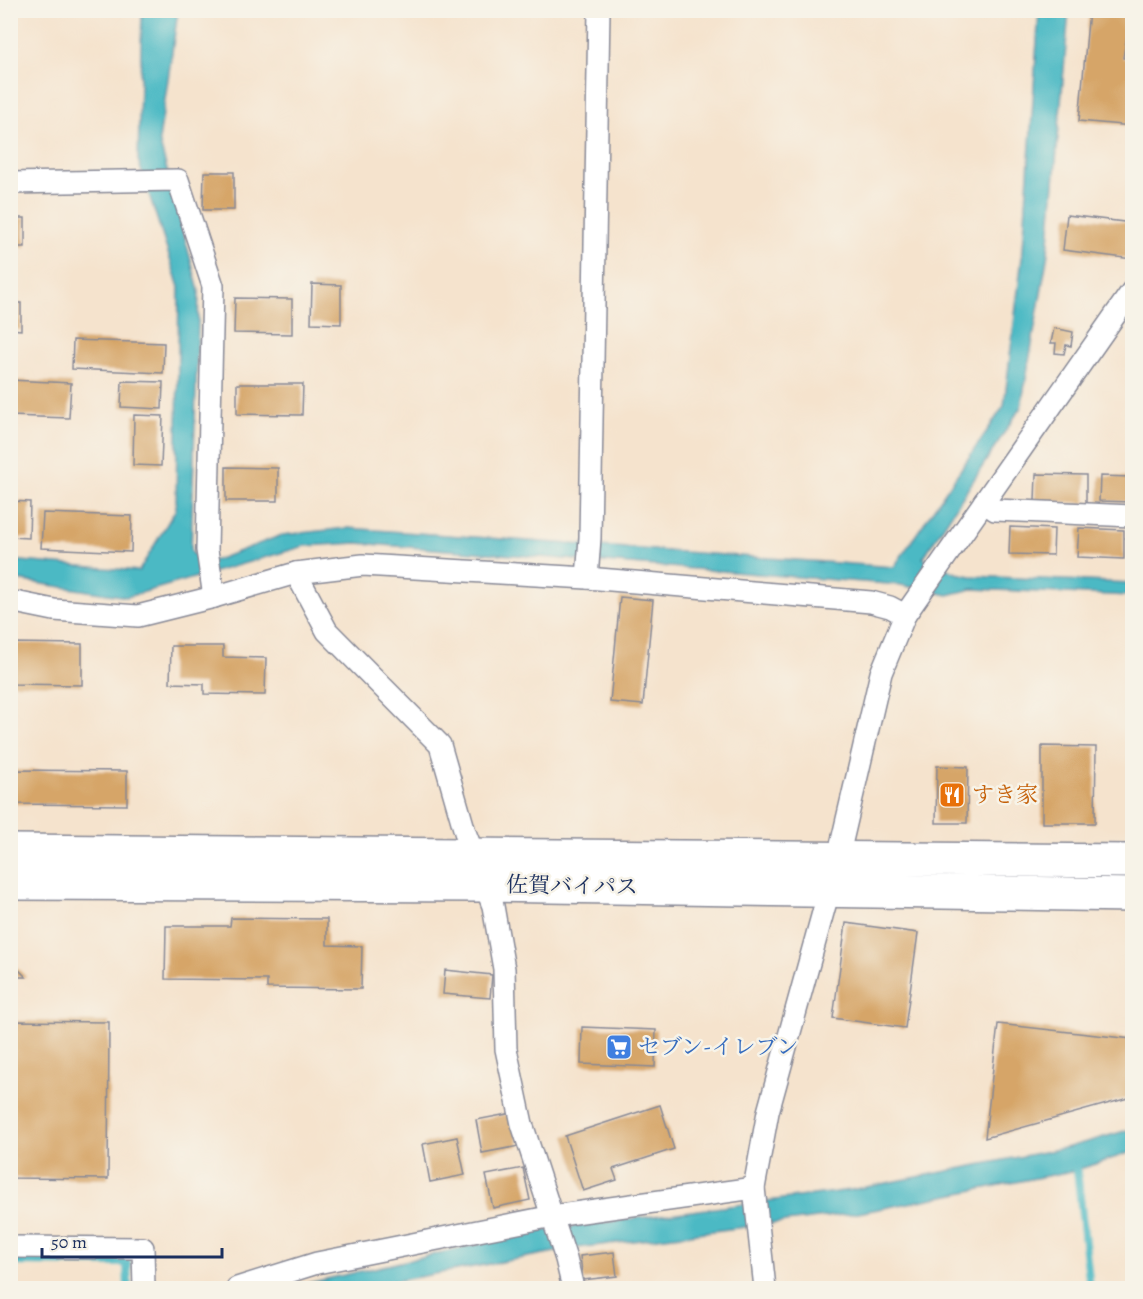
<svg xmlns="http://www.w3.org/2000/svg" width="1143" height="1299" viewBox="0 0 1143 1299" font-family="Alegreya,'Noto Serif JP',serif">
<rect width="100%" height="100%" fill="#f7f3e8"/>
<filter id="ink" filterUnits="userSpaceOnUse"><feTurbulence type="fractalNoise" baseFrequency=".0167" numOctaves="2"/><feDisplacementMap in="SourceGraphic" scale="12" xChannelSelector="R" yChannelSelector="G"/><feConvolveMatrix kernelMatrix="1 2 1 2 8 2 1 2 1" color-interpolation-filters="sRGB"/></filter>
<filter id="wash" filterUnits="userSpaceOnUse"><feTurbulence type="fractalNoise" baseFrequency=".008" numOctaves="4" result="noise"/><feDisplacementMap in="SourceGraphic" scale="24" xChannelSelector="R" yChannelSelector="G"/><feGaussianBlur stdDeviation="1.35" result="paint"/><feColorMatrix in="noise" values="0 0 0 0 0 0 0 0 0 0 0 0 0 0 0 0 0 1.4 0 .05"/><feComposite in="paint" operator="in"/></filter>
<g filter="url(#wash)">
<rect width="100%" height="100%" fill="#f5e3cd"/>
<g fill="#4bb9c4" stroke="#337491" stroke-width="1.5">
<path d="M142,11H178L159,140L199,291L191,551L200,561L216,560L282,535L347,528L894,567L1004,406L1023,249L1039,11H1069L1048,253L1021,407L923,558L956,573L971,576L1132,583V596L972,589L948,595L901,585L357,543L305,546L127,597L11,579L10,560L139,571L176,509L179,287L138,160Z"/>
<path d="M1132,1129V1152L1077,1170L858,1213L577,1248L358,1288H294L300,1285L532,1232L851,1190L1069,1147Z"/>
</g>
<g fill="none" stroke-linecap="round" stroke-linejoin="round">
<g stroke="#4bb9c4" stroke-width="8">
<path d="M1077,1170L1090,1288"/>
<path d="M10,1262L127,1263L128,1288"/>
</g>
</g>
<g id="blocks">
<g fill="#d6a568">
<path d="M1089,10H1132V24H1129L1123,58L1132,60V126L1079,121Z"/>
<path d="M204,172H234V210H203Z"/>
<path d="M1067,215L1132,223V259L1063,250Z"/>
<rect x="10" y="218" width="15" height="29"/>
<path d="M312,284L341,285V324L311,323Z"/>
<path d="M235,298L292,299V334L234,333Z"/>
<path d="M10,303H21V330L10,329Z"/>
<path d="M1054,328L1073,332L1071,346L1066,345L1064,354L1055,353L1056,343H1051Z"/>
<path d="M73,340L164,343L163,373L72,369Z"/>
<path d="M10,380L71,383L69,418L10,416Z"/>
<path d="M122,381L163,382L162,409L121,407Z"/>
<path d="M237,384H303L302,415L237,414Z"/>
<path d="M134,415L163,416L161,466L133,465Z"/>
<path d="M226,467L278,468V501H226Z"/>
<path d="M1036,474L1086,475V503L1035,501Z"/>
<path d="M1100,476L1132,477V502L1099,501Z"/>
<path d="M10,501L30,502L29,538L10,537Z"/>
<path d="M43,513L132,516L131,552L41,548Z"/>
<path d="M1010,527L1054,529L1053,555L1009,554Z"/>
<path d="M1079,528L1124,530V559L1077,557Z"/>
<path d="M620,597L653,600L643,705L610,702Z"/>
<path d="M10,643L82,644V685L10,684Z"/>
<path d="M171,646H223V657L266,658L265,695L204,694V684L170,683Z"/>
<path d="M1042,746L1096,747L1095,823H1042Z"/>
<path d="M937,766L968,767L967,823H936Z"/>
<path d="M10,770L127,771V805L10,804Z"/>
<path d="M231,918L327,919V945L362,946L361,989L267,988V980L165,979L166,926H230Z"/>
<path d="M846,923L918,933L905,1028L833,1018Z"/>
<path d="M10,961L26,977H10Z"/>
<path d="M445,970L492,975L490,998L443,994Z"/>
<path d="M10,1021L109,1022L108,1179L10,1178Z"/>
<path d="M998,1024L1132,1039V1097L985,1138Z"/>
<path d="M582,1027L656,1030L655,1067L581,1064Z"/>
<path d="M660,1105L674,1149L613,1169L617,1180L583,1191L565,1136Z"/>
<path d="M513,1113L519,1146L482,1153L476,1120Z"/>
<path d="M457,1137L465,1175L430,1182L423,1144Z"/>
<path d="M523,1168L530,1200L493,1208L486,1175Z"/>
<path d="M614,1252L617,1276L583,1280L580,1256Z"/>
</g>
</g>
</g>
<g filter="url(#ink)">
<use href="#blocks" fill-opacity="0" stroke="#888996" stroke-width="1.5"/>
<g fill="none" stroke-linecap="round" stroke-linejoin="round">
<g stroke="#888996" stroke-width="24">
<g id="minor">
<path d="M10,183L178,180L213,286L207,550L214,597"/>
<path d="M984,502L995,510L1132,516"/>
<path d="M296,573L327,631L440,745L465,832L493,906L504,969L506,1049L522,1124L566,1259L573,1288"/>
<path d="M587,578L590,538L599,10"/>
<path d="M10,601L54,610L138,616L214,597L296,573L363,565L587,578L871,602L890,607L905,615"/>
<path d="M10,1247L143,1248L144,1288"/>
<path d="M237,1288L317,1263L553,1216L754,1188"/>
<path d="M765,1288L754,1188L768,1112L838,858L881,673L905,615L1132,291"/>
</g>
</g>
<g stroke="#888996" stroke-width="36">
<g id="trunk">
<path d="M10,851L1132,861"/>
<path d="M10,883L484,885L1132,895"/>
</g>
</g>
<use href="#minor" stroke="#fff" stroke-width="21"/>
<use href="#trunk" stroke="#fff" stroke-width="33"/>
</g>
</g>
<defs>
<g id="restaurant-square" transform="scale(1.35)"><rect x="-9" y="-9" width="18" height="18" rx="4" fill="#e8710a" stroke="#f7f3e8"/><path d="M-5-6h1v4h1v-4h1v4h1v-4h1v5L-1.5 .5V6h-2V.5L-5-1ZM5-6V6H3V1.5H1.5Q1.5-4 5-6Z" fill="#fff"/></g>
<g id="supermarket-square" transform="scale(1.35)"><rect x="-9" y="-9" width="18" height="18" rx="4" fill="#3f7fe0" stroke="#f7f3e8"/><path d="M-6-5.5h2.5l.6 2H6L4.5 2H-2.5L-4.4-4H-6ZM-1.5 3.2a1.3 1.3 0 1 0 .1 0ZM3 3.2a1.3 1.3 0 1 0 .1 0Z" fill="#fff"/></g>
</defs>
<g fill-rule="evenodd">
<use href="#restaurant-square" x="952" y="795"/>
<use href="#supermarket-square" x="619" y="1047"/>
</g>
<g text-anchor="middle" dominant-baseline="central" stroke-width="5" stroke-linejoin="round" paint-order="stroke">
<g font-size="22" fill="#c56008" stroke="#f7f3e8" text-anchor="start">
<text x="972" y="795">すき家</text>
</g>
<g font-size="22" fill="#1b2f5e" stroke="#f7f3e8">
<text transform="translate(572 886) rotate(1)">佐賀バイパス</text>
</g>
<g font-size="22" fill="#366cbe" stroke="#f7f3e8" text-anchor="start">
<text x="638" y="1047">セブン-イレブン</text>
</g>
</g>
<rect width="1143" height="1299" fill="none" stroke="#f7f3e8" stroke-width="36"/>
<path d="M42 1248v9h180v-9" fill="none" stroke="#1b2f5e" stroke-width="3"/>
<text x="51" y="1248" font-size="18" fill="#1b2f5e" stroke="#f7f3e8" stroke-width="4.5" paint-order="stroke">50 m</text>
</svg>
